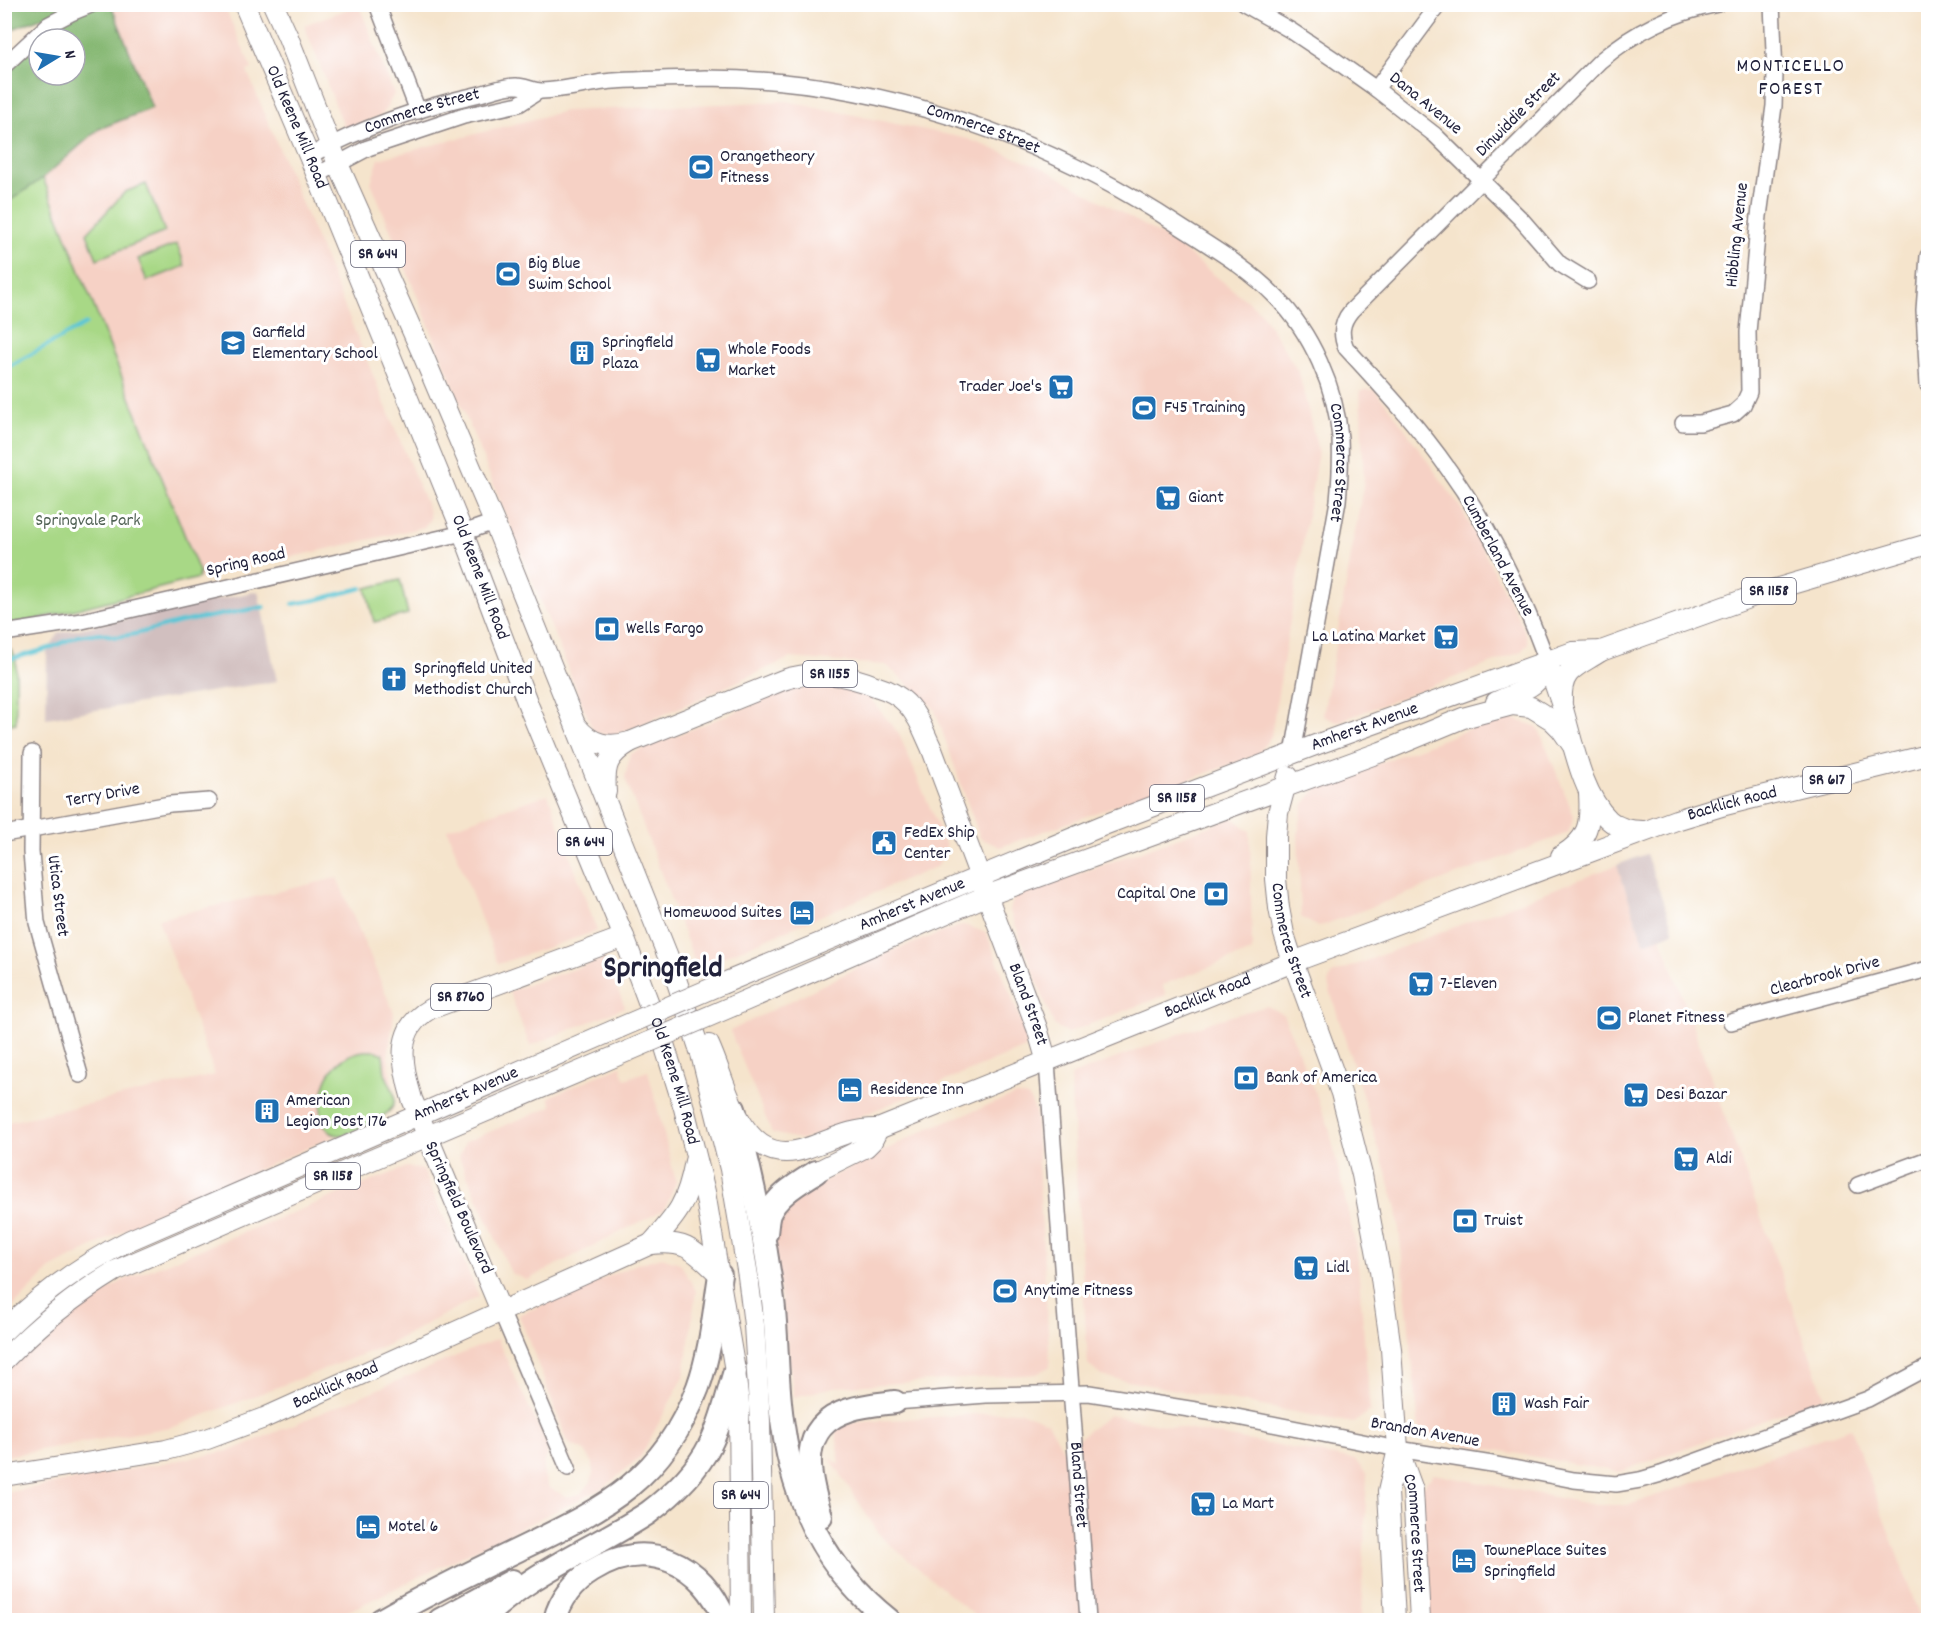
<svg xmlns="http://www.w3.org/2000/svg" width="1933" height="1625" viewBox="0 0 1933 1625" font-family="Dekko,sans-serif">
<rect width="100%" height="100%" fill="#fff"/>
<filter id="ink" filterUnits="userSpaceOnUse"><feTurbulence type="fractalNoise" baseFrequency=".0167" numOctaves="2"/><feDisplacementMap in="SourceGraphic" scale="12" xChannelSelector="R" yChannelSelector="G"/><feConvolveMatrix kernelMatrix="1 2 1 2 8 2 1 2 1" color-interpolation-filters="sRGB"/></filter>
<filter id="wash" filterUnits="userSpaceOnUse"><feTurbulence type="fractalNoise" baseFrequency=".008" numOctaves="4" result="noise"/><feDisplacementMap in="SourceGraphic" scale="24" xChannelSelector="R" yChannelSelector="G"/><feGaussianBlur stdDeviation="1.35" result="paint"/><feColorMatrix in="noise" values="0 0 0 0 0 0 0 0 0 0 0 0 0 0 0 0 0 1.4 0 .05"/><feComposite in="paint" operator="in"/></filter>
<g filter="url(#wash)">
<rect width="100%" height="100%" fill="#f5e4cc"/>
<g fill="#f6d1c5">
<path d="M111,5H224L252,69L247,71L428,508L430,519L424,527L199,578L43,178L55,169L99,129L152,108Z"/>
<path d="M359,5L394,94L382,115L345,129L304,25Z"/>
<path d="M787,101L968,139L1045,169L1173,242L1261,312L1299,373L1318,451L1271,736L1257,755L1000,847L980,838L934,708L886,665L790,658L654,719L612,736L597,733L592,728L371,182L379,159L565,111Z"/>
<path d="M1360,390H1374L1390,408L1462,510L1523,627L1528,643L1521,652L1337,722L1323,716L1364,481Z"/>
<path d="M835,687L869,697L899,734L946,846L938,866L697,968L625,778L630,754L792,689Z"/>
<path d="M1504,716L1538,727L1574,816L1568,833L1318,927L1301,917L1298,832L1304,804L1319,786Z"/>
<path d="M548,794L597,931L498,964L447,829Z"/>
<path d="M1233,818L1250,831L1252,951L1162,985L1166,995L1067,1033L1054,1025L1010,911L1014,897Z"/>
<path d="M1617,865L1644,942L1661,937L1825,1397L1619,1472L1441,1440L1419,1429L1397,1208L1328,984L1332,974Z"/>
<path d="M337,878L394,1013L388,1057L395,1101L392,1111L147,1218L49,1270L5,1315V1123L215,1075L158,919Z"/>
<path d="M963,925L986,932L1027,1036L1025,1048L803,1140L772,1133L730,1031L889,952Z"/>
<path d="M604,959L625,1007L530,1046L509,991Z"/>
<path d="M1267,1006L1283,1014L1328,1124L1357,1251L1370,1411L1353,1423L1101,1376L1088,1364L1070,1076L1214,1021Z"/>
<path d="M621,1066L625,1079L648,1071L676,1182L665,1209L527,1280L511,1273L459,1157L465,1142L552,1106L549,1097Z"/>
<path d="M1016,1095L1028,1097L1035,1110L1050,1366L1037,1374L834,1387L794,1397L773,1240L782,1212L814,1186L931,1127Z"/>
<path d="M407,1167L423,1170L479,1296L387,1345L176,1426L5,1456L4,1375L24,1353L79,1308L124,1280Z"/>
<path d="M662,1257L680,1263L696,1291L684,1376L641,1456L605,1487L330,1620H5V1493L233,1450L497,1339L547,1445V1455L544,1463V1476L549,1488L567,1497L581,1494L591,1482L593,1472V1463L584,1450L571,1445L567,1440L519,1315L637,1264Z"/>
<path d="M1018,1411L1048,1422L1063,1450L1109,1415L1355,1460L1367,1475L1361,1620H980L882,1538L829,1457L840,1465L835,1424Z"/>
<path d="M1851,1428L1921,1620H1426L1422,1487L1434,1474L1595,1505H1629Z"/>
</g>
<g fill="#d1bfbf">
<path d="M258,591L277,681L46,718L47,651L59,633Z"/>
<path d="M1646,854L1674,932L1644,943L1617,865Z"/>
</g>
<g fill="#a8d886" stroke="#657d60" stroke-width="1.5">
<path d="M43,178L200,574L198,575L199,578L30,621L5,624V191Z"/>
<path d="M146,184L165,232L97,259L87,233L125,192Z"/>
<path d="M177,244L185,266L147,281L138,259Z"/>
<path d="M400,580L408,614L374,622L366,588Z"/>
<path d="M5,647L12,651L16,659V723L5,725Z"/>
<path d="M364,1051H377L383,1054C384,1060 384,1067 385,1073C388,1082 397,1094 394,1103C391,1114 378,1118 370,1123C361,1127 350,1135 340,1135C313,1134 320,1088 330,1073C338,1061 349,1053 364,1051Z"/>
</g>
<g fill="#86b873" stroke="#546d57" stroke-width="1.5" fill-rule="evenodd">
<path d="M5,5H74L5,32Z"/>
<path d="M97,5H111L152,108L99,129L43,178L5,204V68L41,27ZM39,39H75V75H39Z"/>
</g>
<g fill="none" stroke-linecap="round" stroke-linejoin="round">
<g stroke="#5bc6d6" stroke-width="4">
<path d="M4,369L86,324"/>
<path d="M293,604L316,600L362,588"/>
<path d="M4,661L50,648L78,636L100,633L116,637L135,634L181,622L264,607"/>
</g>
</g>
</g>
<g filter="url(#ink)">
<g fill="none" stroke-linecap="round" stroke-linejoin="round">
<g stroke="#8c8384" stroke-width="18">
<g id="minor">
<path d="M377,4L418,111"/>
<path d="M1244,4L1290,30L1335,60L1376,89L1435,135L1521,219L1560,264L1588,281"/>
<path d="M4,66L48,25L71,13L93,4"/>
<path d="M1376,89L1439,4"/>
<path id="s1" d="M309,156C363,127 421,107 480,94C491,91 506,85 517,86C525,86 533,91 542,91C562,90 583,85 604,82C637,79 671,79 705,78C873,78 1040,134 1179,226C1213,248 1248,268 1276,297C1311,332 1336,388 1340,438C1341,459 1340,480 1338,501L1293,753"/>
<path d="M317,175L368,148L464,116L519,104L539,91"/>
<path d="M1928,256L1924,310L1928,385"/>
<path d="M1683,423H1700L1733,414L1743,405L1749,392L1748,332L1759,216L1774,106L1775,74L1772,4"/>
<path d="M4,633L82,621L463,533L494,522"/>
<path d="M1547,661C1522,594 1491,528 1449,470C1419,427 1382,387 1346,348C1340,334 1341,323 1351,311L1600,61C1635,31 1672,13 1718,4"/>
<path d="M32,753L31,852L37,923L80,1075"/>
<path d="M4,834L170,804L209,801"/>
<path d="M1731,1022L1928,969"/>
<path id="s2" d="M1047,1062L1088,1620"/>
<path d="M1858,1185L1928,1159"/>
<path d="M501,1311L568,1468"/>
<path d="M895,1402L986,1395L1089,1393L1227,1415L1398,1449L1492,1464L1574,1480L1616,1484L1640,1480L1661,1474L1868,1399L1928,1367"/>
</g>
</g>
<g stroke="#8c8384" stroke-width="22">
<g id="major">
<path id="s3" d="M244,4L309,156L463,533L529,707L624,937L664,1044L684,1108L705,1192L735,1371L739,1404L741,1620"/>
<path d="M273,4L288,37L338,164L423,355L494,522L671,964L701,1054L730,1169L748,1276L754,1325L760,1421L764,1620"/>
<path d="M1547,661C1552,677 1558,693 1563,709C1573,743 1582,795 1609,820C1619,829 1630,831 1643,831"/>
<path d="M1562,701C1560,669 1577,667 1601,651"/>
<path d="M1496,702C1519,691 1542,688 1547,661"/>
<path id="s4" d="M577,727C592,745 608,748 630,742L783,680C816,669 846,674 878,687C888,690 898,695 906,703C918,715 924,732 931,747L1037,1028L1047,1062"/>
<path id="s5" d="M1288,776L1278,813L1276,836V879L1279,908L1284,934L1293,962L1341,1093L1362,1175L1380,1271L1391,1349L1398,1449L1413,1490L1420,1620"/>
<path d="M606,792C604,766 607,756 630,742"/>
<path d="M1561,856C1589,839 1591,824 1589,793"/>
<path id="s6" d="M724,983L1104,825L1318,744L1573,652L1601,651L1768,591L1928,544"/>
<path d="M733,1006L986,896L1381,752L1463,718L1512,705L1531,707L1552,720L1561,729L1573,746"/>
<path id="s7" d="M709,1045C729,1088 741,1171 807,1148C831,1140 852,1128 878,1129L1293,962L1676,820L1725,805L1928,755"/>
<path d="M816,1172L866,1147L872,1141L878,1129"/>
<path d="M651,1244C679,1213 687,1203 695,1161"/>
<path d="M501,1311L412,1099C402,1066 394,1029 430,1009L624,937"/>
<path id="s8" d="M4,1331C42,1293 82,1264 130,1240L619,1028"/>
<path d="M4,1360C38,1325 74,1296 115,1271L355,1167L628,1051"/>
<path id="s9" d="M4,1476L166,1450L207,1439L264,1418L651,1244C688,1240 694,1251 720,1275"/>
<path d="M1395,1620L1388,1492L1398,1449"/>
</g>
</g>
<g stroke="#8c8384" stroke-width="26">
<g id="highway">
<path d="M734,1109C751,1172 765,1235 773,1300C778,1342 776,1385 783,1426C794,1505 826,1570 889,1620"/>
<path d="M766,1233C767,1227 767,1220 769,1214C777,1195 799,1183 816,1172"/>
<path d="M821,1516C808,1476 796,1427 849,1410C863,1405 879,1404 895,1402"/>
<path d="M381,1620C425,1595 472,1572 518,1550C604,1508 662,1482 698,1387C711,1351 714,1313 720,1275"/>
<path d="M440,1620L512,1581"/>
<path d="M482,1620C528,1573 593,1549 648,1513C672,1495 696,1473 710,1445C722,1422 727,1396 735,1371"/>
<path d="M555,1620C560,1599 574,1582 592,1571C647,1536 703,1563 725,1620"/>
</g>
</g>
<use href="#minor" stroke="#fff" stroke-width="15"/>
<use href="#major" stroke="#fff" stroke-width="20"/>
<use href="#highway" stroke="#fff" stroke-width="22"/>
<g stroke="#8c8384" stroke-width="22" stroke-linecap="butt">
<g id="major-bridge">
<path d="M619,1028L724,983"/>
<path d="M628,1051L733,1006"/>
</g>
</g>
<use href="#major-bridge" stroke="#fff" stroke-width="20"/>
</g>
</g>
<defs>
<g id="stadium-square" transform="scale(1.35)"><rect x="-9" y="-9" width="18" height="18" rx="4" fill="#1f6fb2" stroke="#fff"/><path d="M0-5a6.5 5 0 1 0 0 10a6.5 5 0 1 0 0-10ZM-3.5-1.8h7v3.6h-7Z" fill="#fff"/></g>
<g id="school-square" transform="scale(1.35)"><rect x="-9" y="-9" width="18" height="18" rx="4" fill="#1f6fb2" stroke="#fff"/><path d="M0-5L7-2L0 1L-7-2ZM-4 1L0 2.5L4 1V4Q0 6-4 4Z" fill="#fff"/></g>
<g id="building-square" transform="scale(1.35)"><rect x="-9" y="-9" width="18" height="18" rx="4" fill="#1f6fb2" stroke="#fff"/><path d="M-4-6H4V6H1V3H-1V6H-4ZM-2.5-4.3h1.7v1.8h-1.7ZM.8-4.3h1.7v1.8H.8ZM-2.5-1h1.7V.8h-1.7ZM.8-1h1.7V.8H.8Z" fill="#fff"/></g>
<g id="supermarket-square" transform="scale(1.35)"><rect x="-9" y="-9" width="18" height="18" rx="4" fill="#1f6fb2" stroke="#fff"/><path d="M-6-5.5h2.5l.6 2H6L4.5 2H-2.5L-4.4-4H-6ZM-1.5 3.2a1.3 1.3 0 1 0 .1 0ZM3 3.2a1.3 1.3 0 1 0 .1 0Z" fill="#fff"/></g>
<g id="bank-square" transform="scale(1.35)"><rect x="-9" y="-9" width="18" height="18" rx="4" fill="#1f6fb2" stroke="#fff"/><path d="M-6-4H6V4H-6ZM0-2.3a2.3 2.3 0 1 0 0 4.6a2.3 2.3 0 1 0 0-4.6Z" fill="#fff"/></g>
<g id="church-square" transform="scale(1.35)"><rect x="-9" y="-9" width="18" height="18" rx="4" fill="#1f6fb2" stroke="#fff"/><path d="M-1.2-6h2.4v3.5h3.3v2.4h-3.3V6h-2.4V-.1h-3.3v-2.4h3.3Z" fill="#fff"/></g>
<g id="civic-square" transform="scale(1.35)"><rect x="-9" y="-9" width="18" height="18" rx="4" fill="#1f6fb2" stroke="#fff"/><path d="M-.6-6.5H3V-4.5H.6V-3L4-1V1h2V6H-6V1h2V-1L-.6-3ZM-1.2 2.5V6h2.4V2.5Z" fill="#fff"/></g>
<g id="hotel-square" transform="scale(1.35)"><rect x="-9" y="-9" width="18" height="18" rx="4" fill="#1f6fb2" stroke="#fff"/><path d="M-6-4.5h1.5V1H6V5H4.5V3h-9V5H-6ZM-4 0a1.8 1.8 0 1 1 3.6 0ZM.5 0V-2.5h3Q6-2.5 6 0Z" fill="#fff"/></g>
</defs>
<g fill-rule="evenodd">
<use href="#stadium-square" x="701" y="167"/>
<use href="#stadium-square" x="508" y="274"/>
<use href="#school-square" x="233" y="343"/>
<use href="#building-square" x="582" y="353"/>
<use href="#supermarket-square" x="708" y="360"/>
<use href="#supermarket-square" x="1061" y="387"/>
<use href="#stadium-square" x="1144" y="408"/>
<use href="#supermarket-square" x="1168" y="498"/>
<use href="#bank-square" x="607" y="629"/>
<use href="#supermarket-square" x="1446" y="637"/>
<use href="#church-square" x="394" y="679"/>
<use href="#civic-square" x="884" y="843"/>
<use href="#bank-square" x="1216" y="894"/>
<use href="#hotel-square" x="802" y="913"/>
<use href="#supermarket-square" x="1421" y="984"/>
<use href="#stadium-square" x="1609" y="1018"/>
<use href="#bank-square" x="1246" y="1078"/>
<use href="#hotel-square" x="850" y="1090"/>
<use href="#supermarket-square" x="1636" y="1095"/>
<use href="#building-square" x="267" y="1111"/>
<use href="#supermarket-square" x="1686" y="1159"/>
<use href="#bank-square" x="1465" y="1221"/>
<use href="#supermarket-square" x="1306" y="1268"/>
<use href="#stadium-square" x="1005" y="1291"/>
<use href="#building-square" x="1504" y="1404"/>
<use href="#supermarket-square" x="1203" y="1504"/>
<use href="#hotel-square" x="368" y="1527"/>
<use href="#hotel-square" x="1464" y="1561"/>
</g>
<g text-anchor="middle" dominant-baseline="central" stroke-width="6" stroke-linejoin="round" paint-order="stroke">
<g fill="#fff" stroke="#646476" stroke-width="1.5">
<rect x="351" y="241" width="54" height="26" rx="4.5"/>
<rect x="1742" y="578" width="54" height="26" rx="4.5"/>
<rect x="803" y="661" width="54" height="26" rx="4.5"/>
<rect x="1803" y="767" width="48" height="26" rx="4.5"/>
<rect x="1150" y="785" width="54" height="26" rx="4.5"/>
<rect x="558" y="829" width="54" height="26" rx="4.5"/>
<rect x="431" y="984" width="60" height="26" rx="4.5"/>
<rect x="306" y="1163" width="54" height="26" rx="4.5"/>
<rect x="714" y="1482" width="54" height="26" rx="4.5"/>
</g>
<g font-size="16" font-weight="bold" fill="#22223b">
<text x="378" y="254">SR 644</text>
<text x="1769" y="591">SR 1158</text>
<text x="830" y="674">SR 1155</text>
<text x="1827" y="780">SR 617</text>
<text x="1177" y="798">SR 1158</text>
<text x="585" y="842">SR 644</text>
<text x="461" y="997">SR 8760</text>
<text x="333" y="1176">SR 1158</text>
<text x="741" y="1495">SR 644</text>
</g>
<g font-size="18" fill="#22223b" stroke="#fff">
<text transform="translate(1425 104) rotate(39)">Dana Avenue</text>
<text stroke="none"><textPath href="#s1" startOffset="122">Commerce Street</textPath></text>
<text transform="translate(1519 115) rotate(-45)">Dinwiddie Street</text>
<text stroke="none"><textPath href="#s3" startOffset="134">Old Keene Mill Road</textPath></text>
<text stroke="none"><textPath href="#s1" startOffset="694">Commerce Street</textPath></text>
<text transform="translate(1738 235) rotate(-84)">Hibbling Avenue</text>
<text stroke="none"><textPath href="#s1" startOffset="1216">Commerce Street</textPath></text>
<text transform="translate(1497 556) rotate(62)">Cumberland Avenue</text>
<text transform="translate(246 563) rotate(-13)">Spring Road</text>
<text stroke="none"><textPath href="#s3" startOffset="620">Old Keene Mill Road</textPath></text>
<text stroke="none"><textPath href="#s6" startOffset="690">Amherst Avenue</textPath></text>
<text transform="translate(103 796) rotate(-10)">Terry Drive</text>
<text stroke="none"><textPath href="#s7" startOffset="1150">Backlick Road</textPath></text>
<text transform="translate(57 896) rotate(83)">Utica Street</text>
<text stroke="none"><textPath href="#s6" startOffset="204">Amherst Avenue</textPath></text>
<text stroke="none"><textPath href="#s5" startOffset="168">Commerce Street</textPath></text>
<text transform="translate(1825 977) rotate(-15)">Clearbrook Drive</text>
<text stroke="none"><textPath href="#s7" startOffset="591">Backlick Road</textPath></text>
<text stroke="none"><textPath href="#s4" startOffset="680">Bland Street</textPath></text>
<text stroke="none"><textPath href="#s3" startOffset="1160">Old Keene Mill Road</textPath></text>
<text stroke="none"><textPath href="#s8" startOffset="522">Amherst Avenue</textPath></text>
<text transform="translate(458 1208) rotate(66)">Springfield Boulevard</text>
<text stroke="none"><textPath href="#s9" startOffset="346">Backlick Road</textPath></text>
<text transform="translate(1425 1433) rotate(10)">Brandon Avenue</text>
<text stroke="none"><textPath href="#s2" startOffset="424">Bland Street</textPath></text>
<text stroke="none"><textPath href="#s5" startOffset="777">Commerce Street</textPath></text>
</g>
<g font-size="18" fill="#22223b" stroke="#fff" text-anchor="start">
<text x="720" y="157">Orangetheory<tspan x="720" dy="21">Fitness</tspan></text>
<text x="528" y="264">Big Blue<tspan x="528" dy="21">Swim School</tspan></text>
<text x="252" y="333">Garfield<tspan x="252" dy="21">Elementary School</tspan></text>
<text x="602" y="343">Springfield<tspan x="602" dy="21">Plaza</tspan></text>
<text x="728" y="350">Whole Foods<tspan x="728" dy="21">Market</tspan></text>
<text x="1042" y="387" text-anchor="end">Trader Joe's</text>
<text x="1164" y="408">F45 Training</text>
<text x="1188" y="498">Giant</text>
<text x="626" y="629">Wells Fargo</text>
<text x="1426" y="637" text-anchor="end">La Latina Market</text>
<text x="414" y="669">Springfield United<tspan x="414" dy="21">Methodist Church</tspan></text>
<text x="904" y="833">FedEx Ship<tspan x="904" dy="21">Center</tspan></text>
<text x="1196" y="894" text-anchor="end">Capital One</text>
<text x="782" y="913" text-anchor="end">Homewood Suites</text>
<text x="1440" y="984">7-Eleven</text>
<text x="1628" y="1018">Planet Fitness</text>
<text x="1266" y="1078">Bank of America</text>
<text x="870" y="1090">Residence Inn</text>
<text x="1656" y="1095">Desi Bazar</text>
<text x="286" y="1101">American<tspan x="286" dy="21">Legion Post 176</tspan></text>
<text x="1706" y="1159">Aldi</text>
<text x="1484" y="1221">Truist</text>
<text x="1326" y="1268">Lidl</text>
<text x="1024" y="1291">Anytime Fitness</text>
<text x="1524" y="1404">Wash Fair</text>
<text x="1222" y="1504">La Mart</text>
<text x="388" y="1527">Motel 6</text>
<text x="1484" y="1551">TownePlace Suites<tspan x="1484" dy="21">Springfield</tspan></text>
</g>
<g font-size="18" fill="#516255" stroke="#fff">
<text x="88" y="521">Springvale Park</text>
</g>
<g font-size="20" letter-spacing="1.5" fill="#22223b" stroke="#fff">
<text x="1791" y="67">MONTICELLO<tspan x="1791" dy="23">FOREST</tspan></text>
</g>
<g font-size="30" font-weight="bold" fill="#22223b" stroke="#fff">
<text x="663" y="970">Springfield</text>
</g>
</g>
<rect width="1933" height="1625" fill="none" stroke="#fff" stroke-width="24"/>
<g transform="translate(57 57) rotate(79)"><circle r="28" fill="#ffffff" stroke="#a7a7b1" stroke-width="1.5"/>
<path d="M0-4.5L10 22L0 15L-10 22Z" fill="#1f6fb2"/>
<text y="-9" font-size="16" font-weight="bold" text-anchor="middle" fill="#22223b">N</text>
</g>
</svg>
